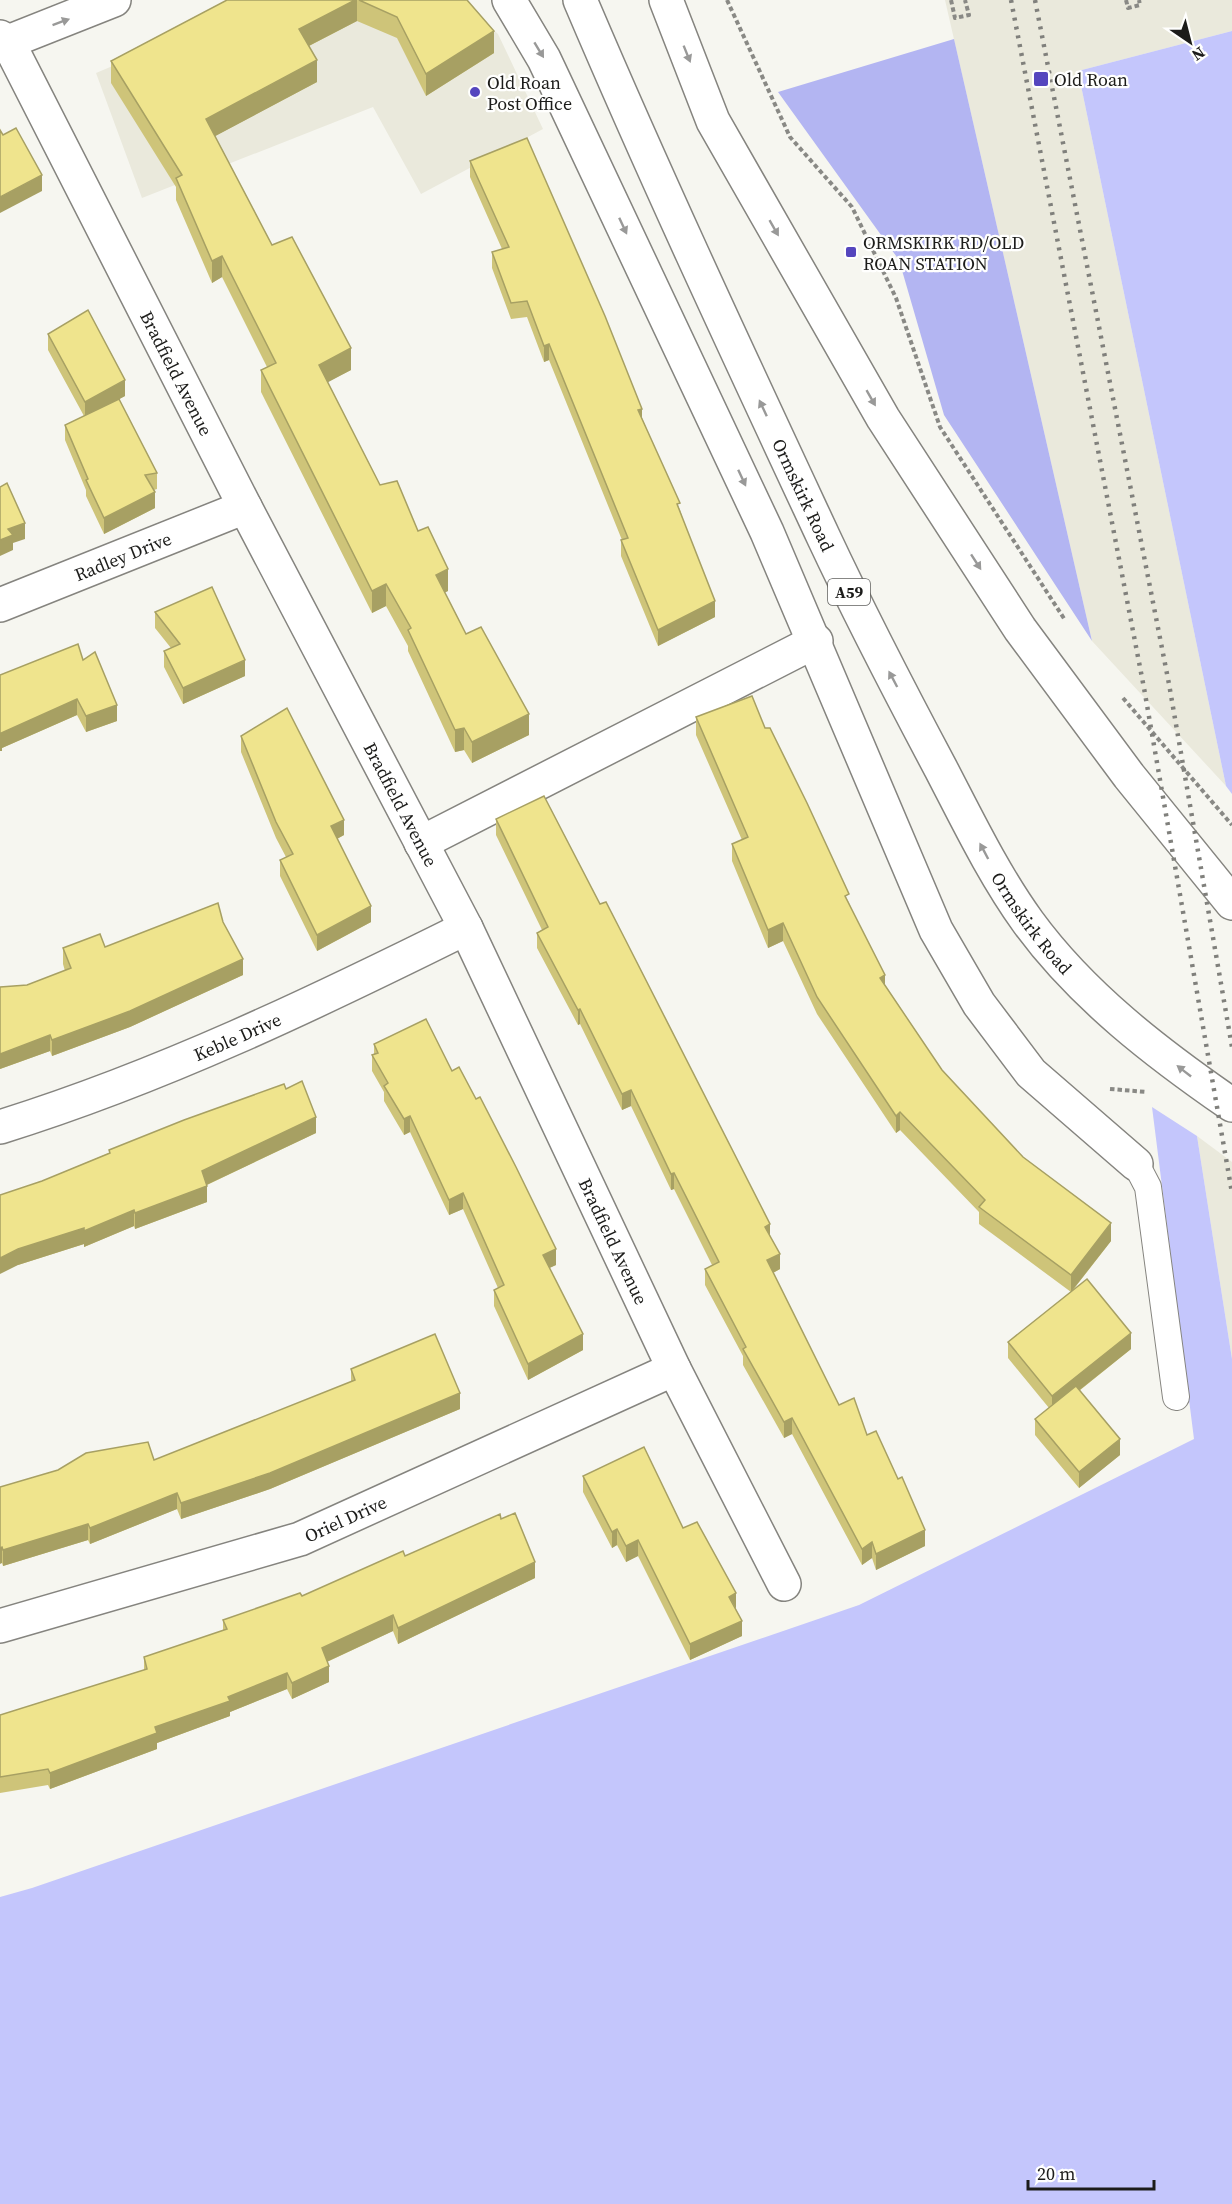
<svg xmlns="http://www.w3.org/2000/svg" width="1232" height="2204" viewBox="0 0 1232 2204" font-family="'Source Serif 4',serif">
<rect width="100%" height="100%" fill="#f6f6f0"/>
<g fill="#eae9dc">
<path d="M269,0H461L498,34L543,129L421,194L373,107L142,198L96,73Z"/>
<path d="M945,0H1232V31L1078,71L1226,786L1092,641Z"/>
<path d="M1197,1136L1232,1162V1359Z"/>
</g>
<g fill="#c4c6fc">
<path d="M1232,31V794L1226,786L1078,71Z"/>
<path d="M1152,1107L1197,1136L1232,1359V2204H0V1897L32,1888L859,1605L1194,1439Z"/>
</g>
<path fill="#b3b5f2" d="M954,39L1092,641L944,415L899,260L778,92Z"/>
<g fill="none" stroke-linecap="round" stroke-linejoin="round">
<g stroke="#85847f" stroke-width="28">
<path id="service" d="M1136,1164L1148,1187L1176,1397"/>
</g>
<g stroke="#85847f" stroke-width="36">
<g id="minor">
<path d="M509,0L544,59L767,532L936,930L979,1004L1031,1073L1136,1164"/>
<path id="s1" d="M0,37L8,42L245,507L466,928L674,1369L784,1584"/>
<path d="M8,42L114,0"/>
<path id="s2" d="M0,605L245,507"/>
<path d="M421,843L816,641"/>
<path id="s3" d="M0,1127C161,1077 315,1003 466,928"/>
<path id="s4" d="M0,1626L300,1539L674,1369"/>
</g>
</g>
<g stroke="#85847f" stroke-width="36">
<g id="trunk">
<path id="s5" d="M580,0C657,181 740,358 823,536C860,615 900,692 941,769C968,821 994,875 1028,922C1082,996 1158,1054 1232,1105"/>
<path d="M666,0L713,121L883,418L1020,629L1129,776L1232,903"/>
</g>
</g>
<g stroke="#898985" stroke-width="4" stroke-dasharray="4.5 3" stroke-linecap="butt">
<path d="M727,0L790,137L852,207L896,298L940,427L1065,620"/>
<path d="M951,0L955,18L969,15L965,0"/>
<path d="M1126,0L1128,8L1140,5L1139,0"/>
<path d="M1123,698L1232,825"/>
<path d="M1110,1089L1147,1092"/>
</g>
<use href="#service" stroke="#fff" stroke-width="26"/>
<use href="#minor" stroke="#fff" stroke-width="33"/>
<use href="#trunk" stroke="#fff" stroke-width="33"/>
<g stroke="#80807c" stroke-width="4.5" stroke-dasharray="3 6" stroke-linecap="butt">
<path d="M1011,0L1144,688L1232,1193"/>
<path d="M1035,0L1169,684L1232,1047"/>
</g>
</g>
<g fill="#cec479">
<path d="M227,0H467L494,53L426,96L397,38L357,21L309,46L317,82L215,136L272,245L351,370L327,382L380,485L418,531L448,591L444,592L466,634L529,735L472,763L464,750L455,752L408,651V646L386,606L372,613L261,392V370L267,367L222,277L212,283L176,200V187L111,83V61Z"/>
<path d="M470,161L642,418L680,510L715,617L658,646L621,556V540H622L549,360L544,362L527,317L511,319L492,268V252L502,249L470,177Z"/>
<path d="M48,334L125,396L115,401L157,473V489L154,490L155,508L104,534L86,496V490L65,440V425L84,416L48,350Z"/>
<path d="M155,612L245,676L183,704L164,667V651L171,648L155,628Z"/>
<path d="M83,660L117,721L86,732L77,715L2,748V751L0,675Z"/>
<path d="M696,717L765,728L849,903L885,985L942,1070L1023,1157L1111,1241L1073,1290L1131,1349L1079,1391L1120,1455L1079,1488L1035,1435V1419L1049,1408L1008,1358V1342L1071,1292L979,1224V1212L900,1130L896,1133L817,1014L783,941L768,948L732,861V844L742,840L696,735Z"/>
<path d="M241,736L344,835L337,839L371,922L317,951L280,876V860L286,857L276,838L241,752Z"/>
<path d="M496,819L770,1235L780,1269L773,1273L839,1405L867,1435L925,1546L876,1570L872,1558L862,1565L792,1434L784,1438L743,1365V1356L705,1285V1269L712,1265L674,1189L671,1190L631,1106L622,1110L580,1024L578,1025L537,948V933L542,930L496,835Z"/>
<path d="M223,922L243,975L130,1027L52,1056L50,1051L0,1069V987L27,985L65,971L63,964V948L105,947Z"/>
<path d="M374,1044L452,1071L556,1265L549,1268L583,1350L528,1380L494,1306V1290L498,1288L463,1209L449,1215L410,1132L404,1135L384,1101V1092L372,1071V1055L374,1054Z"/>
<path d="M286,1089L316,1133L207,1185V1202L135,1229L134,1226L84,1247V1244L18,1265L42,1181L109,1153V1150Z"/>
<path d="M351,1369L460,1409L270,1489L181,1519L177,1509L90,1544L88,1540L3,1566L2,1563L0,1487L154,1460L351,1382Z"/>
<path d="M583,1476L683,1528L736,1609L742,1636L690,1660L638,1556L626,1562L617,1545L612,1548L583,1492Z"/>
<path d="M501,1519L535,1578L398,1644L393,1631L327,1662L329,1682L292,1699L287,1689L230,1712V1716L157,1743V1749L50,1789L48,1785L0,1793V1715L144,1670V1657L223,1631V1620L302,1596Z"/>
</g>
<g fill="#a7a063">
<path d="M355,0H357V21L299,51V29Z"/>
<path d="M494,31V53L426,96V74Z"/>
<path d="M317,60V82L206,141V119Z"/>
<path d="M42,175V191L0,213V197Z"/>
<path d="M222,256V277L212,283V261Z"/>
<path d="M549,344V360L544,362V346Z"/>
<path d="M351,348V370L319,387V365Z"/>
<path d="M125,380V396L85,418V402Z"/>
<path d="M642,409V425L638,410Z"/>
<path d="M155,492V508L104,534V518Z"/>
<path d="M25,523V539L13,543V550L0,556V540L8,529Z"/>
<path d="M448,569V591L436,597V575Z"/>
<path d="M386,584V606L372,613V591Z"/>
<path d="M715,601V617L658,646V630Z"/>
<path d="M245,660V676L183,704V688Z"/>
<path d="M77,699V715L2,748V751H0V735L1,733Z"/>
<path d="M117,705V721L86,732V716Z"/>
<path d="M529,714V735L472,763V742Z"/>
<path d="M464,728V750L455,752V730Z"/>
<path d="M344,820V835L331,842V826Z"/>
<path d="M371,906V922L317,951V935Z"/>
<path d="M783,923V941L768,948V930Z"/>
<path d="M243,959V975L130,1027L52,1056V1040Z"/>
<path d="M885,975V993L880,978Z"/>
<path d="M580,1009V1024L578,1025V1010Z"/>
<path d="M50,1035V1051L0,1069V1054Z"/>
<path d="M631,1090V1106L622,1110V1094Z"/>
<path d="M900,1112V1130L896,1133V1116Z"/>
<path d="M410,1116V1132L404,1135V1119Z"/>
<path d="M316,1117V1133L202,1187V1171Z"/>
<path d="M674,1173V1189L671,1190V1174Z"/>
<path d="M207,1186V1202L135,1229V1213Z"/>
<path d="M463,1193V1209L449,1215V1200Z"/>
<path d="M134,1210V1226L84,1247V1231Z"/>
<path d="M1111,1223V1241L1071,1292V1275Z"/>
<path d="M770,1224V1240L765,1227Z"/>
<path d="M84,1228V1244L18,1265L0,1274V1258L18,1249Z"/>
<path d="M556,1249V1265L543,1271V1255Z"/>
<path d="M780,1254V1269L767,1276V1260Z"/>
<path d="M1131,1333V1349L1052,1412V1396Z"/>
<path d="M583,1334V1350L528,1380V1364Z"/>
<path d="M460,1393V1409L270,1489L181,1519V1503Z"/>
<path d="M792,1418V1434L784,1438V1422Z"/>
<path d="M1120,1439V1455L1079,1488V1472Z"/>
<path d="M177,1493V1509L90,1544V1528Z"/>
<path d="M88,1524V1540L3,1566V1550Z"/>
<path d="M617,1529V1545L612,1548V1532Z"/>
<path d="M925,1530V1546L876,1570V1554Z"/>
<path d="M638,1540V1556L626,1562V1546Z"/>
<path d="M872,1542V1558L862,1565V1549Z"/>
<path d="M2,1547V1563L0,1564V1548Z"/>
<path d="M535,1562V1578L398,1644V1628Z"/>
<path d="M736,1593V1609L729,1597Z"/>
<path d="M393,1615V1631L322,1664V1648Z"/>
<path d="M742,1621V1636L690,1660V1644Z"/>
<path d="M329,1666V1682L292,1699V1683Z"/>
<path d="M287,1673V1689L230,1712V1716L157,1743V1749L50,1789V1773L155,1727Z"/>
</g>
<g fill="#efe48d" stroke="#a7a063" stroke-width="1.5">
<path d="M227,0H355L299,29L317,60L206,119L272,245L292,237L351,348L319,365L380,485L397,481L418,531L428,527L448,569L436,575L466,634L481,627L529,714L472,742L464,728L455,730L408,630L411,628L386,584L372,591L261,370L276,363L222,256L212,261L176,178L182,175L111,61Z"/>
<path d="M359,0H467L494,31L426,74L397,17Z"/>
<path d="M16,128L42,175L0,197V130L3,135Z"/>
<path d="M527,138L605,316L642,409L638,410L680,503L677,504L715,601L658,630L621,540L628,538L549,344L544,346L527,301L511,303L492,252L509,247L470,161Z"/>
<path d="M88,310L125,380L85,402L48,334Z"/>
<path d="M119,399L157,473L145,475L155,492L104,518L86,480L88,479L65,425Z"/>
<path d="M7,483L25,523L8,529L13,535L0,540V487Z"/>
<path d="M212,587L245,660L183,688L164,651L180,644L155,612Z"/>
<path d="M78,644L83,660L95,652L117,705L86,716L77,699L1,733L2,735H0V675Z"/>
<path d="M752,696L765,728H770L807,803L849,894L845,896L885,975L880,978L942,1070L1023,1157L1111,1223L1071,1275L979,1207L985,1200L900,1112L896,1116L817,997L783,923L768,930L732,844L748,837L696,717Z"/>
<path d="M287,708L344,820L331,826L371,906L317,935L280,860L293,854L276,822L241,736Z"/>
<path d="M544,796L600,904L606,902L625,939L770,1224L765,1227L780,1254L767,1260L839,1405L854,1398L867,1435L876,1431L898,1479L902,1477L925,1530L876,1554L872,1542L862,1549L792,1418L784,1422L743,1349L746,1347L705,1269L719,1262L674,1173L671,1174L631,1090L622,1094L580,1009L578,1010L537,933L548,927L496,819Z"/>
<path d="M218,903L223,922L243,959L130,1011L52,1040L50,1035L0,1054V987L27,985L71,968L63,948L100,934L105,947Z"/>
<path d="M426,1019L452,1071L459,1067L476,1099L480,1097L516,1167L556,1249L543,1255L583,1334L528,1364L494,1290L504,1285L463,1193L449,1200L410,1116L404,1119L384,1086L388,1083L372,1055L378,1053L374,1044Z"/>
<path d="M302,1081L316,1117L202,1171L207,1186L135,1213L134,1210L84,1231V1228L18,1249L0,1258V1195L42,1181L110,1153L109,1150L184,1120L284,1084L286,1089Z"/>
<path d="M1087,1279L1131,1333L1052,1396L1008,1342Z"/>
<path d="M435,1334L460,1393L270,1473L181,1503L177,1493L90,1528L88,1524L3,1550L2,1547L0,1548V1487L58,1470L86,1453L148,1442L154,1460L355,1380L351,1369Z"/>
<path d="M1076,1386L1120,1439L1079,1472L1035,1419Z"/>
<path d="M644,1447L683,1528L697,1522L736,1593L729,1597L742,1621L690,1644L638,1540L626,1546L617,1529L612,1532L583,1476Z"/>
<path d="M515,1513L535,1562L398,1628L393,1615L322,1648L329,1666L292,1683L287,1673L228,1697L230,1701L155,1727L157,1733L50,1773L48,1769L0,1777V1715L147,1669L144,1657L227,1629L223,1620L300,1593L302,1596L403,1551L405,1556L500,1514L501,1519Z"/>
</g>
<defs><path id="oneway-solid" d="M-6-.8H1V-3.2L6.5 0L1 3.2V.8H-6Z" transform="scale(1.5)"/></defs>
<g fill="#999998">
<use href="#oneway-solid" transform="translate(61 22) rotate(-20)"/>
<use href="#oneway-solid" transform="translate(539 50) rotate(59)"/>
<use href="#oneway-solid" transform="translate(687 54) rotate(68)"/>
<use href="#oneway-solid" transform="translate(623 226) rotate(65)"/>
<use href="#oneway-solid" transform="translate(774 228) rotate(60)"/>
<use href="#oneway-solid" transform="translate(871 398) rotate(60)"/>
<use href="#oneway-solid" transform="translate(763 408) rotate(-115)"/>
<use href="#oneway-solid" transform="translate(742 478) rotate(65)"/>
<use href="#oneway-solid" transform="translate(976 562) rotate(57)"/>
<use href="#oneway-solid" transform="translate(893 679) rotate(-118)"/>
<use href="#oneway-solid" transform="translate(984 851) rotate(-118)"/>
<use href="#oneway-solid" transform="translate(1184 1071) rotate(-142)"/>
</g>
<g fill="#5546be" stroke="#fffffe" stroke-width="2">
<rect x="1033" y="71" width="16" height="16" rx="3"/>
<circle cx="475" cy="92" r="6"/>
<rect x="845" y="246" width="12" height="12" rx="3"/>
</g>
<g text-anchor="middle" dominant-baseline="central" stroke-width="4.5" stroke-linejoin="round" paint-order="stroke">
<rect fill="#fffffe" stroke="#60605e" stroke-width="1.5" x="828" y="579" width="42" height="26" rx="4.5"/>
<g font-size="16" font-weight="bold" fill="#1c1c1a">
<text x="849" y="592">A59</text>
</g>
<g font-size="18" fill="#1c1c1a" stroke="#fffffe" text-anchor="start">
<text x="1054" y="79">Old Roan</text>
<text x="487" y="82">Old Roan<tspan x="487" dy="21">Post Office</tspan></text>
<text x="863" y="242">ORMSKIRK RD/OLD<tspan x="863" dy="21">ROAN STATION</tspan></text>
</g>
<g font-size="18" fill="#1c1c1a" stroke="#fffffe">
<text stroke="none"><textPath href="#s1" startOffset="381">Bradfield Avenue</textPath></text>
<text stroke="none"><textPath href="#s5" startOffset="543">Ormskirk Road</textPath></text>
<text stroke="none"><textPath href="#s2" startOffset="132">Radley Drive</textPath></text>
<text stroke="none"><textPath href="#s1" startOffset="867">Bradfield Avenue</textPath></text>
<text stroke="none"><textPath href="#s5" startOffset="1029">Ormskirk Road</textPath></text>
<text stroke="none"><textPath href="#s3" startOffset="254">Keble Drive</textPath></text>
<text stroke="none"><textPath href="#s1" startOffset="1353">Bradfield Avenue</textPath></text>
<text stroke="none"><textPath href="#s4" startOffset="362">Oriel Drive</textPath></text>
</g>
</g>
<g transform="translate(1190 42) rotate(145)" stroke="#fffffe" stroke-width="4.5" paint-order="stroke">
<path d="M0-4.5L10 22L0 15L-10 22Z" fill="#1c1c1a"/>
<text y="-9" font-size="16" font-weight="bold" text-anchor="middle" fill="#1c1c1a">N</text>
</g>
<path d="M1028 2180v9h126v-9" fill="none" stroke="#1c1c1a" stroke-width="3"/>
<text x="1037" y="2180" font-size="18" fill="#1c1c1a" stroke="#fffffe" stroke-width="4.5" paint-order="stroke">20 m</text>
</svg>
